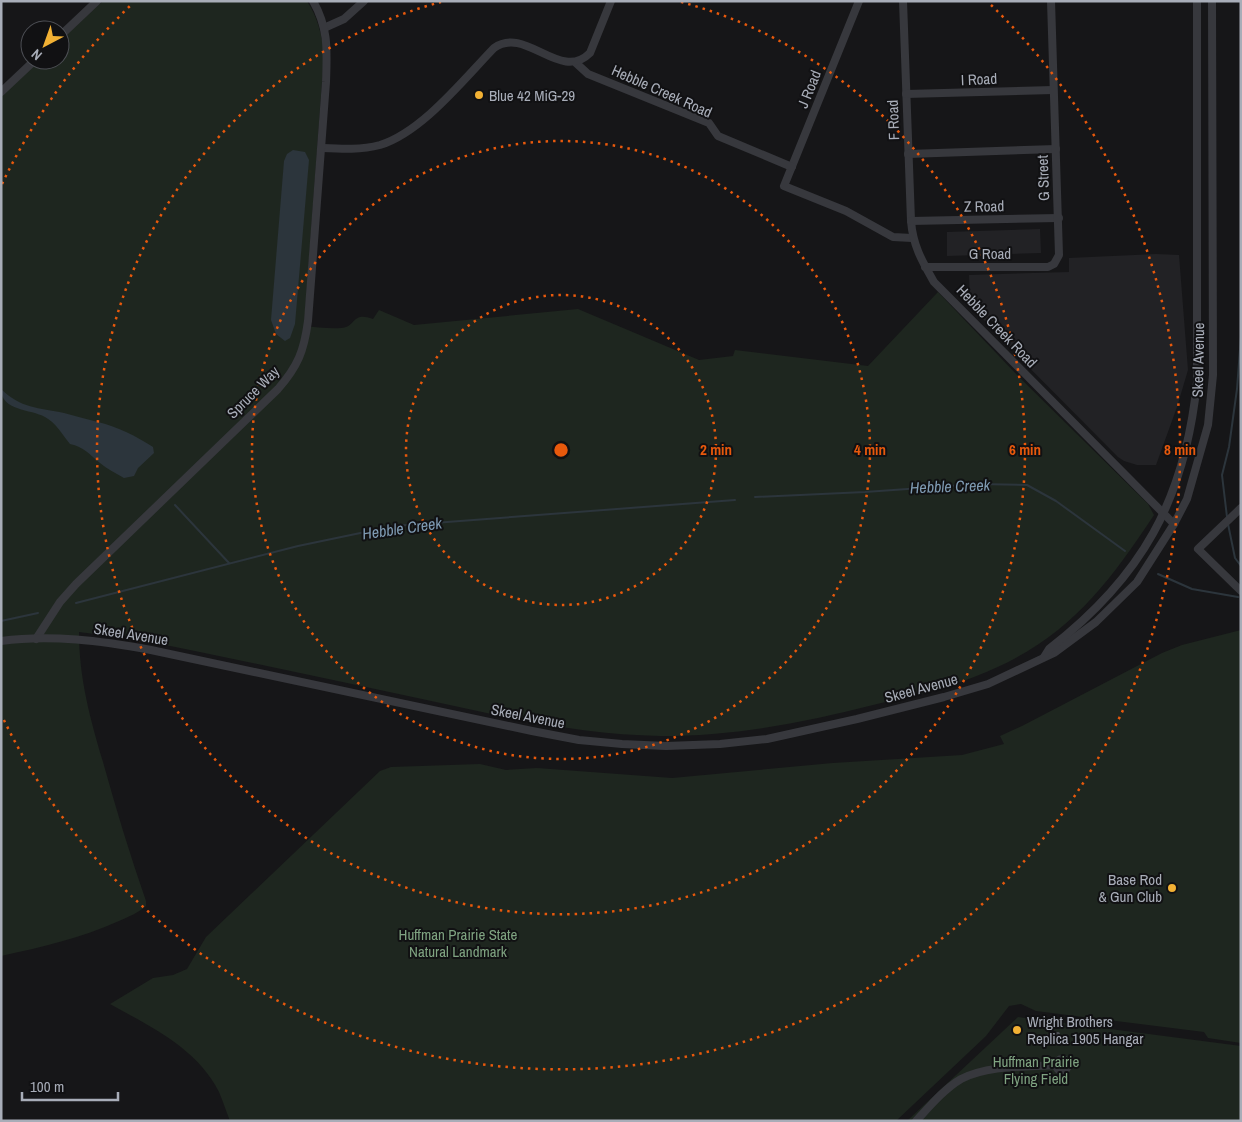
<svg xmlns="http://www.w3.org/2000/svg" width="1242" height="1122" viewBox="0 0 1242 1122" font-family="'Archivo Narrow',sans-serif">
<rect width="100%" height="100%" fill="#161618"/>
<g fill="#222225">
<path d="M1040,229L1041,253L947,256V232Z"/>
<path d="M1156,254L1179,255L1188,370L1177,407L1156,465H1137L1124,461L1118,457L995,333H1001V327L992,321H985L976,312L970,300L969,275L1069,272V258Z"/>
</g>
<g fill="#1e261f">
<path d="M103,1H307C318,18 322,35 324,55L304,326C316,327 329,329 341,328C357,327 351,311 373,319L379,310L414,325L578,309L699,360L733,356L735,350L868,366L938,292L1018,376L1148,504L1154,515C1103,592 1063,643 974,677C942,690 906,697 873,705C804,723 733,736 661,736C580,735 501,716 422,699C328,679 235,659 141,640L79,632C79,678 90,718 103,762C116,809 130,855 146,901V906C138,913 128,917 119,921C81,938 42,947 1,956V96L40,60H60V41Z"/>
<path d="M1241,630V1043L1208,1038L1204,1032L1036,1011L1021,1004L1009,1006L986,1036L896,1121H230C226,1111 223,1101 219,1092C197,1048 151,1027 110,1004L153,978L173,975L187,969L206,937L380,771L391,767L480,764L506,770L537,768L672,778L833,763L962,755L1004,744L1000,736L1022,726L1162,653L1182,645Z"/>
<path d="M1018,1017L1241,1046V1121H907Z"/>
</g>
<g fill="#2c353c">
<path d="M293,150L305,152L309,160L295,324L290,338L285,341L276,334L271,320L284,161L287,154Z"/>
<path d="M1,389C20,408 39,408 64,413C75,416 86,419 98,422C118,427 136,436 153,447L154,453L138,468L134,476L124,478C116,473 107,469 100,463C89,454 84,447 70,444C62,434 56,423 45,417C31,409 1,411 1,389Z"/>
</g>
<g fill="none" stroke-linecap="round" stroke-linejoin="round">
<g stroke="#2c353c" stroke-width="2">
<path d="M755,497L865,492L978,484L1027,485L1056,501L1125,551"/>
<path d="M175,505L229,563"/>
<path d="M1227,517L1222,475L1229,447L1237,389L1241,336"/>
<path d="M1228,524L1235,558L1241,566"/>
<path d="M1158,574L1192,589L1238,597"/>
<path d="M76,603L298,546L394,526L735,500"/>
<path d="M1,621L38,613"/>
</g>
<g stroke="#37383d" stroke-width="8">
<path d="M859,1L784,186L846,211L893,237L912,238"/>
<path d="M903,1L911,221C913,246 922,261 934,282L1174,524"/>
<path d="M324,28L344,19L364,1"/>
<path d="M60,36L97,1"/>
<path d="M576,63L588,74L709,123L718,136L792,167"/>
<path d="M1,92L35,60"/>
<path d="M906,94L1053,90"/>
<path d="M322,148C342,149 361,150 380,145C422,132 463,80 494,48C526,25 560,83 590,53L611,1"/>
<path d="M908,154L1056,149"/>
<path d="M911,221L1059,218"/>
<path d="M925,267H1048L1054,264L1059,255L1051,1"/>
<path d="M1241,508L1198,549L1241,591"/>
<path d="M36,639L60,602L76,584L278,389C298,366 304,351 308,321L326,82C327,51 329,29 313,1"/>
<path d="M1,641C51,634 102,641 151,650L532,731L579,740L622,744L666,746L720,744L767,739L857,719L944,697L988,684L1054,653L1096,622L1137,582L1174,524L1187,499L1208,425L1213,375L1212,1"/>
<path d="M1044,657L1049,649C1142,577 1185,500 1197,382V1"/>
<circle cx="1062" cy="1065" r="6"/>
<path d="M916,1121C929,1107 944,1089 961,1079C988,1065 1026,1067 1056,1065"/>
</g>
<g stroke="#4a4c52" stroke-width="4">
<path id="rail" d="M1037,1038L1058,1034"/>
</g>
<use href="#rail" stroke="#111113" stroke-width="2" stroke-dasharray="5.5" stroke-linecap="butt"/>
</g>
<g fill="none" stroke="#e8590c" stroke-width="2.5" stroke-dasharray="2.5 5">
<circle cx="561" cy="450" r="155"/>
<circle cx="561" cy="450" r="309"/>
<path d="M681 2A464 464 0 1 1 441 2"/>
<path d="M2 184A619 619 0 0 1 131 5M991 5A619 619 0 1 1 2 716"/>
</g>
<g fill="#f2b134" stroke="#111113" stroke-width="2">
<circle cx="479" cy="95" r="5"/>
<circle cx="1172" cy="888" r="5"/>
<circle cx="1017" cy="1030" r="5"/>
</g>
<g text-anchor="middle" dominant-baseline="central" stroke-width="4" stroke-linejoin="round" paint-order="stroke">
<g font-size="15" fill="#a8adb8" stroke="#111113">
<text transform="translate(979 79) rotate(-2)">I Road</text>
<text transform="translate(809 89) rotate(-68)">J Road</text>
<text transform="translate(662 91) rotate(24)">Hebble Creek Road</text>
<text transform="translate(893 120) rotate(-92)">F Road</text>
<text transform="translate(1043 178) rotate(-92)">G Street</text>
<text transform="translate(984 206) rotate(-1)">Z Road</text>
<text x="990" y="253">G Road</text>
<text transform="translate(997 326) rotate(46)">Hebble Creek Road</text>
<text transform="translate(1198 360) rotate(-89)">Skeel Avenue</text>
<text transform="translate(253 392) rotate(-45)">Spruce Way</text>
<text transform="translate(131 634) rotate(9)">Skeel Avenue</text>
<text transform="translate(921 688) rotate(-15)">Skeel Avenue</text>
<text transform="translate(528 716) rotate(11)">Skeel Avenue</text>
</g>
<g font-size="15" fill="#a8adb8" stroke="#111113" text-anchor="start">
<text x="489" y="95">Blue 42 MiG-29</text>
<text x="1162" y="879" text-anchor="end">Base Rod<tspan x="1162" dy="17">&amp; Gun Club</tspan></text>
<text x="1027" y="1021">Wright Brothers<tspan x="1027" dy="17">Replica 1905 Hangar</tspan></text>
</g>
<g font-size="15" fill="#7fa381" stroke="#111113">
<text x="458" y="934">Huffman Prairie State<tspan x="458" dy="17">Natural Landmark</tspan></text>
<text x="1036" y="1061">Huffman Prairie<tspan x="1036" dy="17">Flying Field</tspan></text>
</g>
<g font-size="16" font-style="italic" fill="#7f9bb3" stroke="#111113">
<text transform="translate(950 486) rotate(-2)">Hebble Creek</text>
<text transform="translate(402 528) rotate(-8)">Hebble Creek</text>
</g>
</g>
<circle cx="561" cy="450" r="8" fill="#e8590c" stroke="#111113" stroke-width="2.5"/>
<g font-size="15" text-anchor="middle" font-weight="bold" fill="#e8590c" stroke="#111113" stroke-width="4" stroke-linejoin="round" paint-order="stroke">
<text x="716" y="455">2 min</text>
<text x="870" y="455">4 min</text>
<text x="1025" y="455">6 min</text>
<text x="1180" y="455">8 min</text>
</g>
<rect width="1242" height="1122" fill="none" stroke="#a8adb8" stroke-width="5"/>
<g transform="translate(45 45) rotate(221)"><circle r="24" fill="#111113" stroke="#4d4f55"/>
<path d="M0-4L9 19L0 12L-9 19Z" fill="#f2b134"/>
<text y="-8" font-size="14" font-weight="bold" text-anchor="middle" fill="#a8adb8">N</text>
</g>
<path d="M22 1092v8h96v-8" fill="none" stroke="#a8adb8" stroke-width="2.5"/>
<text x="30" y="1092" font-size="15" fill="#a8adb8" stroke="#111113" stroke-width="4" paint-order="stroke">100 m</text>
</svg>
